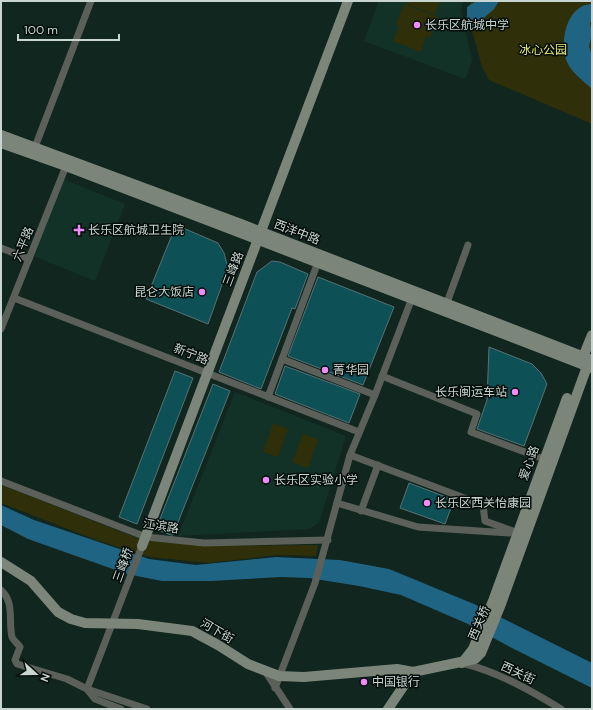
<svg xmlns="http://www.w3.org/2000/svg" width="593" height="710" viewBox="0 0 593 710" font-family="'DM Sans','Noto Sans SC',sans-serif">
<rect width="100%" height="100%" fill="#10261f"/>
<g fill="#123228">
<path d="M379,1H463L461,10L472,61L465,79L364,41Z"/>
<path d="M63,179L125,204L95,281L33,256Z"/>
<path d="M235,392L346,436L319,523L309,529L178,536Z"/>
</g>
<g fill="#2f2f09">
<path d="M409,1H440L435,15L407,4Z"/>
<path d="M470,1H592V124L489,80L482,67L469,20Z"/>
<path d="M404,4L438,17L430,38L426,36L421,52L393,41L399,26L396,25Z"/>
<path d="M273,423L288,429L278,457L263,452Z"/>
<path d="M303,434L318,439L308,468L292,462Z"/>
<path d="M1,485L137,538C192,549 261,545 318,545L316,556L276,555L209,563L150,557L96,540L1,503Z"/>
</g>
<g fill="#206484">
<path d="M476,1H499L494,9L485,17L480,28L474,30L467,27V7Z"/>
<path d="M592,4V20L590,23L592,34L589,46L592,56V89C585,82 572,73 568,64C558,45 566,4 592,4Z"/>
<path d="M1,505L34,520L149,559L196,565L276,557L340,560L389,569L474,604L592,663V688L510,647L468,624L401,595L359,586L309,578L281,577L211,581H162L127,574L28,539L1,525Z"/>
</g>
<g fill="#0d5055" stroke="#577274">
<path d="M176,225L218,243L224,253L228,268L208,324L146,299Z"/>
<path d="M272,261L280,262L308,274L295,309L292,308L261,389L219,372L257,272Z"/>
<path d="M318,277L394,307L363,385L288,356Z"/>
<path d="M489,347L532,364L541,373L547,384L524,446L477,429L487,400Z"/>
<path d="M285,366L360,394L349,423L275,394Z"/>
<path d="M175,371L193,378L137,524L119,517Z"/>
<path d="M213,384L230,391L173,535H171L156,529Z"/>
<path d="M409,483L454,500L445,524L400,508Z"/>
</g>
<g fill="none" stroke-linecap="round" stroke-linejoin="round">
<g stroke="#5b615a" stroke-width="7">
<path d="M35,147L91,1"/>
<path d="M1,248L29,259"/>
<path d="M14,298L359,432"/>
<path d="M445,308L468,245"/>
<path d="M1,329L66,166"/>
<path d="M282,359L375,395"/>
<path d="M382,376L477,414L471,432L544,459"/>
<path d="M268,397L318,262"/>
<path d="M350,455L483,505L485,521L521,534"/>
<path d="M1,481L146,537L204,543L328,540"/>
<path d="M337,503L418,527L509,533"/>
<path d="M361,511L378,465"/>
<path d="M1,590C15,603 8,620 12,637C13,640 18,644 20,647L15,660L17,664L67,679L87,689L147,709"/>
<path d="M462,663C498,672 530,690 561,709"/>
<path d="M265,671L290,709"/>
<path d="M275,688L315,583L350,455L375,395L412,298"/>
<path d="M87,689L142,546"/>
<path d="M87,689L95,699L121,709"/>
</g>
<g stroke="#7b8579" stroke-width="10">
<path d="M1,135L241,224L592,360"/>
<path d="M1,143L66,166L592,368"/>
<path d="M581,362L592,335"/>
<path d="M142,546L348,1"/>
<path d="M1,562L31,581L58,612L71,619L85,623L138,624L192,631L218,645L248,664L279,676L304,677L397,669L413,672"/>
<path d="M462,663L473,649L493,601L567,398"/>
<path d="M388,709L413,672L475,659L481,653L501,604L589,361"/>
</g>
</g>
<g fill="#ef8bf7" stroke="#050d0a" stroke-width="1.5">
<circle cx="417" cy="25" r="4"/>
<path d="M77 224h4v4h4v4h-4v4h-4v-4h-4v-4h4z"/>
<circle cx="202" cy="292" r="4"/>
<circle cx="325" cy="370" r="4"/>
<circle cx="515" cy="392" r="4"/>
<circle cx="266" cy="480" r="4"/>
<circle cx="427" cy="503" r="4"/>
<circle cx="364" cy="682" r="4"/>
</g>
<g text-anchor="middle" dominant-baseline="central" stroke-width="3" stroke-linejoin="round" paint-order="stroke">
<g font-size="12" fill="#c8d5d0" stroke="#050d0a" text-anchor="start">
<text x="425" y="25">长乐区航城中学</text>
<text x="88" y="230">长乐区航城卫生院</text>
<text x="194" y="292" text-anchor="end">昆仑大饭店</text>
<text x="333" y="370">菁华园</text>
<text x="507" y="392" text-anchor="end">长乐闽运车站</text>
<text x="274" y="480">长乐区实验小学</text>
<text x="435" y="503">长乐区西关怡康园</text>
<text x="372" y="682">中国银行</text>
</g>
<g font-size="12" fill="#e6e879" stroke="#050d0a">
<text x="543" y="50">冰心公园</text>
</g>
<g font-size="12" fill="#c8d5d0" stroke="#050d0a">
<text transform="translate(297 232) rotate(21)">西洋中路</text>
<text transform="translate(23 244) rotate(-68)">六平路</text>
<text transform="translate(233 269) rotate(-69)">三峰路</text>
<text transform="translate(191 354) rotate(21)">新宁路</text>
<text transform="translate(529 463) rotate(-70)">爱心路</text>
<text transform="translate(161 526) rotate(9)">江滨路</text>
<text transform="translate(123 565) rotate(-70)">三峰桥</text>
<text transform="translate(479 623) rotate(-67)">西关桥</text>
<text transform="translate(217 631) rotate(30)">河下街</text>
<text transform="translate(518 673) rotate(25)">西关街</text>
</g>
</g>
<rect width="593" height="710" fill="none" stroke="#c8d5d0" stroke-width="4"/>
<g transform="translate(36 674) rotate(111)" stroke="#050d0a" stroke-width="3" paint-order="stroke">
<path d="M0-3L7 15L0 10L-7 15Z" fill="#c8d5d0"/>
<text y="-6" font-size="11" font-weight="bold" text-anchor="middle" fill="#c8d5d0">N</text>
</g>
<path d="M18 34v6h101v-6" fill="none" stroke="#c8d5d0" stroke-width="2"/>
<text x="24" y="34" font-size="12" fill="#c8d5d0" stroke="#050d0a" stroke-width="3" paint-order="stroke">100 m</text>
</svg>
